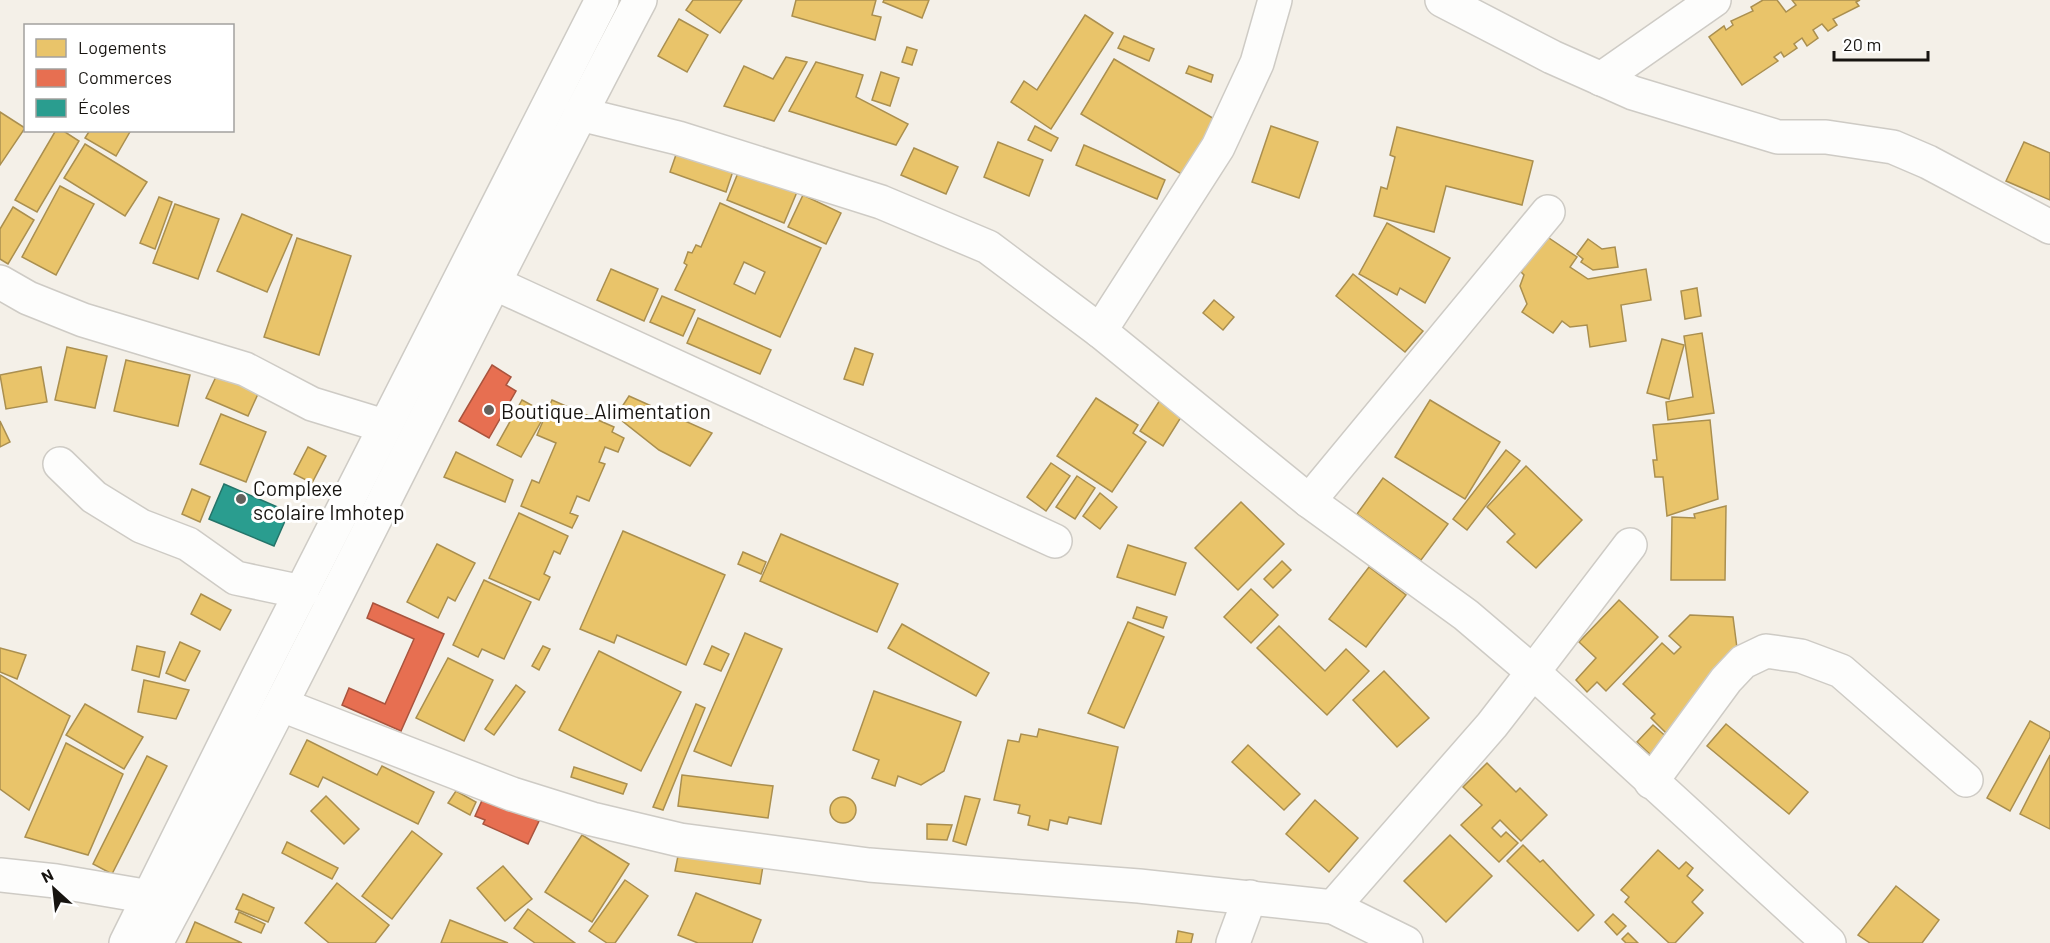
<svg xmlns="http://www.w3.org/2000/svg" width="2050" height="943" viewBox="0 0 2050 943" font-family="Barlow,sans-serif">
<rect width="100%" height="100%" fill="#f4f0e8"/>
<g fill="#e9c46a" stroke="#aa8f4f" stroke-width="1.5" fill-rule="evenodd">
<path d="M693,0H742L720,33L686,10Z"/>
<path d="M796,0H876L872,15L881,17L875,40L792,16Z"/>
<path d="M884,0H929L922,18L883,2Z"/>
<path d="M1763,0H1777L1786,12L1796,5L1792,0H1860L1856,2L1859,6L1833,19L1837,25L1828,31L1822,24L1813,30L1818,38L1807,46L1802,38L1794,44L1797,48L1784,57L1781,52L1774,57L1778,61L1742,85L1709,37L1724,26L1726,30L1733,25L1731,21L1753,11L1751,7Z"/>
<path d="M1085,15L1113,33L1051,129L1011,102L1024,81L1037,90Z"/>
<path d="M679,19L708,35L687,72L658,56Z"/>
<path d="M1124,36L1154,49L1149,61L1118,48Z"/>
<path d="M907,47L917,50L912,65L902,62Z"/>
<path d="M786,57L807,62L774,121L724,106L744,66L773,79Z"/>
<path d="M1114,59L1216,120L1183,175L1081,114Z"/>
<path d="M816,62L863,75L856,97L908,124L896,145L789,111Z"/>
<path d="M1189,66L1213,75L1211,82L1186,73Z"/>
<path d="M881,72L899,78L890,106L872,100Z"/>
<path d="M0,112L25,128L0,165Z"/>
<path d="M1035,126L1058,138L1051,151L1028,140Z"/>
<path d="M1271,126L1318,142L1299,198L1252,182Z"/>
<path d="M1397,127L1533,161L1522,205L1446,186L1434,232L1374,216L1381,187L1387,189L1395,157L1390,155Z"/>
<path d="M56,130H62L79,141L37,212L15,200Z"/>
<path d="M90,130H131L116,156L85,138Z"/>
<path d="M998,142L1043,160L1029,196L984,177Z"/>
<path d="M2024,142L2050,153V200L2006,181Z"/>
<path d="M85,144L147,182L125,216L64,178Z"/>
<path d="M1084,145L1165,180L1157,199L1076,165Z"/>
<path d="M679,146L735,165L726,192L670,172Z"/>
<path d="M914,148L958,167L946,194L901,175Z"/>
<path d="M740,168L797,192L784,223L727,200Z"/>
<path d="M60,186L94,204L56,275L22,257Z"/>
<path d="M803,195L841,213L826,244L788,227Z"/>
<path d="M159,197L172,202L155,249L140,243Z"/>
<path d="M720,203L821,248L780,337L675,290L687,265L684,263L688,252L692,253L696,245L701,247ZM744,262L765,272L755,294L734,284Z"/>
<path d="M175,204L219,219L198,279L153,263Z"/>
<path d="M13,207L34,220L8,264L0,259V229Z"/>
<path d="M242,214L292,235L267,292L217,271Z"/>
<path d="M1387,223L1450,258L1425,303L1400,288L1397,295L1359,274Z"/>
<path d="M1546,236L1577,257L1570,267L1588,279L1646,269L1651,300L1621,305L1626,341L1590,347L1587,325L1570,327L1562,321L1553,333L1522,312L1527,304L1520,286L1524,275L1521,272Z"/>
<path d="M297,238L351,256L319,355L264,337Z"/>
<path d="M1588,239L1602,249L1615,247L1618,267L1593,270L1581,262L1583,259L1577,254Z"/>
<path d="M611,269L658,289L644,321L597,300Z"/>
<path d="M1353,274L1423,331L1405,352L1336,296Z"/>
<path d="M1697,288L1701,316L1685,319L1681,291Z"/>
<path d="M662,296L695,310L683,336L650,322Z"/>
<path d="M1214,300L1234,317L1223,330L1203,313Z"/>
<path d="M698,318L771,350L760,374L687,343Z"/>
<path d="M1702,333L1714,413L1668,420L1666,402L1693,397L1684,336Z"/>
<path d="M1662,339L1684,345L1669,399L1647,393Z"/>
<path d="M67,347L107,356L95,408L55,400Z"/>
<path d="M855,348L873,354L863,385L844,379Z"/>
<path d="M126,360L190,375L178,426L114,411Z"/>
<path d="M221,366L262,385L248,416L206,398Z"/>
<path d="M41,367L47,402L6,409L0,375Z"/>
<path d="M629,396L712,433L690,466L659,450L616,416Z"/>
<path d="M1096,398L1138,425L1133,433L1146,442L1112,492L1057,456Z"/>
<path d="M522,400L546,413L521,457L497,445Z"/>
<path d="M552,400L614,427L612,432L624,438L618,452L605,447L599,462L605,464L589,501L577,496L570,513L578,516L572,528L521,506L532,480L539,483L556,443L537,435Z"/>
<path d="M1160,400L1183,414L1163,446L1140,431Z"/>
<path d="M1430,400L1500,442L1465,499L1395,457Z"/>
<path d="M221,414L266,432L246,482L200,464Z"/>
<path d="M1710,420L1718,499L1667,516L1663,477H1655L1653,460H1657L1653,425Z"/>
<path d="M0,421L10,442L0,447Z"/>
<path d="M308,447L326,456L312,483L294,474Z"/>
<path d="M1506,450L1520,461L1467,530L1453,519Z"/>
<path d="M456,452L513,480L505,502L444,477Z"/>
<path d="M1051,463L1070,476L1046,511L1027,497Z"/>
<path d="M1526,466L1582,520L1536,568L1507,542L1515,534L1487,507Z"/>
<path d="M1077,476L1095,488L1075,519L1056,507Z"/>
<path d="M1383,478L1448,524L1421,560L1357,514Z"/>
<path d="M192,489L210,497L200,522L182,514Z"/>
<path d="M1100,493L1117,507L1100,529L1083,516Z"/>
<path d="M1241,502L1284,544L1238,590L1195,548Z"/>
<path d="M1726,506L1725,580H1671L1672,517L1695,518L1694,514Z"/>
<path d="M519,513L568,536L560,554L554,551L544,574L550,577L539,600L489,578Z"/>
<path d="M623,531L725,575L686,665L617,635L614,643L580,629Z"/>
<path d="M781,534L898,584L877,632L760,581Z"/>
<path d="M437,544L475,563L455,601L448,597L438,618L407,602Z"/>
<path d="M1128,545L1186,563L1175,595L1117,577Z"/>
<path d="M743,552L766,562L761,574L738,564Z"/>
<path d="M1282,561L1291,570L1273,588L1264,579Z"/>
<path d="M1369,567L1406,595L1366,647L1329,619Z"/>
<path d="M484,580L531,602L504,659L482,649L478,657L453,645Z"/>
<path d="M1251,589L1278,615L1251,643L1224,617Z"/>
<path d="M201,594L231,610L220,630L191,614Z"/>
<path d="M1619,600L1658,637L1606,691L1597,682L1587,692L1576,680L1596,658L1579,642Z"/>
<path d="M1137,607L1167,617L1163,628L1133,618Z"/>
<path d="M1690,615L1733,617L1737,648L1715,683L1666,733L1651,718L1655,714L1623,684L1662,643L1674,654L1681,647L1669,636Z"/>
<path d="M1128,622L1164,637L1124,728L1088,713Z"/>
<path d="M902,624L989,673L976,696L888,648Z"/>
<path d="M1279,626L1325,671L1346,649L1369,671L1327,715L1257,648Z"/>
<path d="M745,633L782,649L731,766L694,751Z"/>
<path d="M180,642L200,651L185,681L166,673Z"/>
<path d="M137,646L165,652L159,677L132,670Z"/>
<path d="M543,646L550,649L539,670L532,666Z"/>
<path d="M712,646L729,654L721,671L704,664Z"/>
<path d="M0,648L26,655L17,679L0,672Z"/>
<path d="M599,651L681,692L641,771L559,730Z"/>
<path d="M448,658L493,680L464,741L416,718Z"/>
<path d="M1384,671L1429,718L1397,747L1353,700Z"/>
<path d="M0,675L70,716L29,810L0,789Z"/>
<path d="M144,680L189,690L176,719L138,712Z"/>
<path d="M516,685L525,692L494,735L485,729Z"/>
<path d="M874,691L961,722L944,771L921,785L898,776L895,786L872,778L879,760L853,750Z"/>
<path d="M85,704L143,737L124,769L66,735Z"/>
<path d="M696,704L705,708L663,810L653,807Z"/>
<path d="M2030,721L2050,732V737L2010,811L1987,798Z"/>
<path d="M1726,724L1808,792L1789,814L1707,746Z"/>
<path d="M1653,725L1670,740L1654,758L1637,742Z"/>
<path d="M1039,729L1118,747L1101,824L1069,817L1067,824L1050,820L1048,830L1028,825L1030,816L1018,813L1020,805L994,800L1008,740L1019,742L1021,734L1037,737Z"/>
<path d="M307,740L377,775L382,766L434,792L418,824L323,777L318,787L290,774Z"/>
<path d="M66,743L123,774L88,855L25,837Z"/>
<path d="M1248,745L1300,794L1284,810L1232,762Z"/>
<path d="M2050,755V829L2020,814Z"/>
<path d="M147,756L167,766L112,874L93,864Z"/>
<path d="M1487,763L1516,792L1520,788L1547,815L1521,841L1500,820L1492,828L1501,837L1506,832L1518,843L1499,862L1461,825L1482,805L1463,787Z"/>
<path d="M574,767L627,784L623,794L571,777Z"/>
<path d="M682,775L773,786L768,818L678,806Z"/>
<path d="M456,791L476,802L470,815L448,803Z"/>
<path d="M326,796L359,829L344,844L311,811Z"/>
<path d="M965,796L980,799L966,845L953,841Z"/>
<circle cx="843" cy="810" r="13"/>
<path d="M1315,800L1358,838L1329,872L1286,834Z"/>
<path d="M927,824L952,825L947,840L927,839Z"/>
<path d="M412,831L442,854L392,919L362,896Z"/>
<path d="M582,835L629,864L592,922L545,892Z"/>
<path d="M1450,835L1492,876L1446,922L1404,881Z"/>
<path d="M287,842L338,868L332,879L282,853Z"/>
<path d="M1523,845L1540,862L1543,860L1594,915L1578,931L1507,861Z"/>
<path d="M680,846L764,860L760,884L675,871Z"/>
<path d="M1658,850L1679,869L1686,862L1693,868L1687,876L1703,890L1692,902L1703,913L1675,943H1669L1625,902L1629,897L1621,890Z"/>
<path d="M503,866L532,899L505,921L477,888Z"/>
<path d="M625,880L648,896L615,943H607L589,931Z"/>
<path d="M337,883L389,925L375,943H329L305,923Z"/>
<path d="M1896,886L1939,920L1922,943H1870L1858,935Z"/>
<path d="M696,893L761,920L752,943H698L678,935Z"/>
<path d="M243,894L274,908L268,922L236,909Z"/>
<path d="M528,909L575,943H535L514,928Z"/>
<path d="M239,912L265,924L261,933L235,922Z"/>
<path d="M1613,914L1626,926L1617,935L1605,922Z"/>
<path d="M450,920L508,943H441Z"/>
<path d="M195,922L242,943H186Z"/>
<path d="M1178,931L1193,934L1191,943H1176Z"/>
<path d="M1628,933L1638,943H1626L1622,939Z"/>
</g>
<g fill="#e76f51" stroke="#a9543e" stroke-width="1.5">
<path d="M492,365L511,377L506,385L516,391L489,438L459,421Z"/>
<path d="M373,603L444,634L401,731L342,705L349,688L385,704L414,639L367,618Z"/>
<path d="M484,796L539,821L528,844L483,824L485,820L475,816Z"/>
</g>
<path fill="#2a9d8f" stroke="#247469" stroke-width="1.5" d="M224,484L289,512L274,546L209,519Z"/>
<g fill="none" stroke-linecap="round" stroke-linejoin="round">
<g stroke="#cecbc5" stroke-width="36">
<g id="minor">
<path d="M1442,0L1552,57L1633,93L1778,137H1826L1893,147L1928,162L2050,227"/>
<path d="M1601,79L1714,0"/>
<path d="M580,114L678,138L881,202L988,247L1100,331L1309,501L1466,615L1533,672L1492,725L1333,907"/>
<path d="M0,282L28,298L83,320L245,369L312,404L384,426"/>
<path d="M494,283L1055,541"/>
<path d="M1100,331L1218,147L1257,63L1275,0"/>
<path d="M60,464L94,497L141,526L188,544L236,578L302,592"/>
<path d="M1309,501L1548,212"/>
<path d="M1630,545L1533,672L1829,943"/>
<path d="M282,705L512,794L592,819L680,840L869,865L1139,886L1333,907L1406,943"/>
<path d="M1651,782L1726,680L1743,662L1766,651L1801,656L1841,671L1966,780"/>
<path d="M0,875L56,881L150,897"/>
<path d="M1233,943L1250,897"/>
</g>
</g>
<g stroke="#cecbc5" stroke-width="36">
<g id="secondary">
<path d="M126,943L258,677L602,0"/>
<path d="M156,943C323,632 475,312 640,0"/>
</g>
</g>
<use href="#minor" stroke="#fdfdfc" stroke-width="33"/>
<use href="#secondary" stroke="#fdfdfc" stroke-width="33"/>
</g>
<g fill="#64615c" stroke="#fff" stroke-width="2">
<circle cx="489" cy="410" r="6"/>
<circle cx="241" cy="499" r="6"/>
</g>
<g text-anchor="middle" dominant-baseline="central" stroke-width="6" stroke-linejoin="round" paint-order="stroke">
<g font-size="21" fill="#171410" stroke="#fff" text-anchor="start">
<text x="501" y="410">Boutique_Alimentation</text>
<text x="253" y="487">Complexe<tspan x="253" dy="24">scolaire Imhotep</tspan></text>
</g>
</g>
<rect x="24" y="24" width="210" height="108" fill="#ffffff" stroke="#a2a19f" stroke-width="1.5"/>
<rect x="36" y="39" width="30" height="18" fill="#e9c46a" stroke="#a2a19f" stroke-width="1.5"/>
<text x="78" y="54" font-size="18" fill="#171410">Logements</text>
<rect x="36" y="69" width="30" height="18" fill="#e76f51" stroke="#a2a19f" stroke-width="1.5"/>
<text x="78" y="84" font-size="18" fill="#171410">Commerces</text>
<rect x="36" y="99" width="30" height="18" fill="#2a9d8f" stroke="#a2a19f" stroke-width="1.5"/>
<text x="78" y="114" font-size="18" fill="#171410">Écoles</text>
<g transform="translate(54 889) rotate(333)" stroke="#ffffff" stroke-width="4.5" paint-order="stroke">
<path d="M0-4.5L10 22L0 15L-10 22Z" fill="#171410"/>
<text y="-9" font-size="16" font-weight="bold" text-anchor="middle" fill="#171410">N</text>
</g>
<path d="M1834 51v9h94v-9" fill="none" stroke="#171410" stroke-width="3"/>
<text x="1843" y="51" font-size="18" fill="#171410" stroke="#ffffff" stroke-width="4.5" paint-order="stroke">20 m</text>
</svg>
